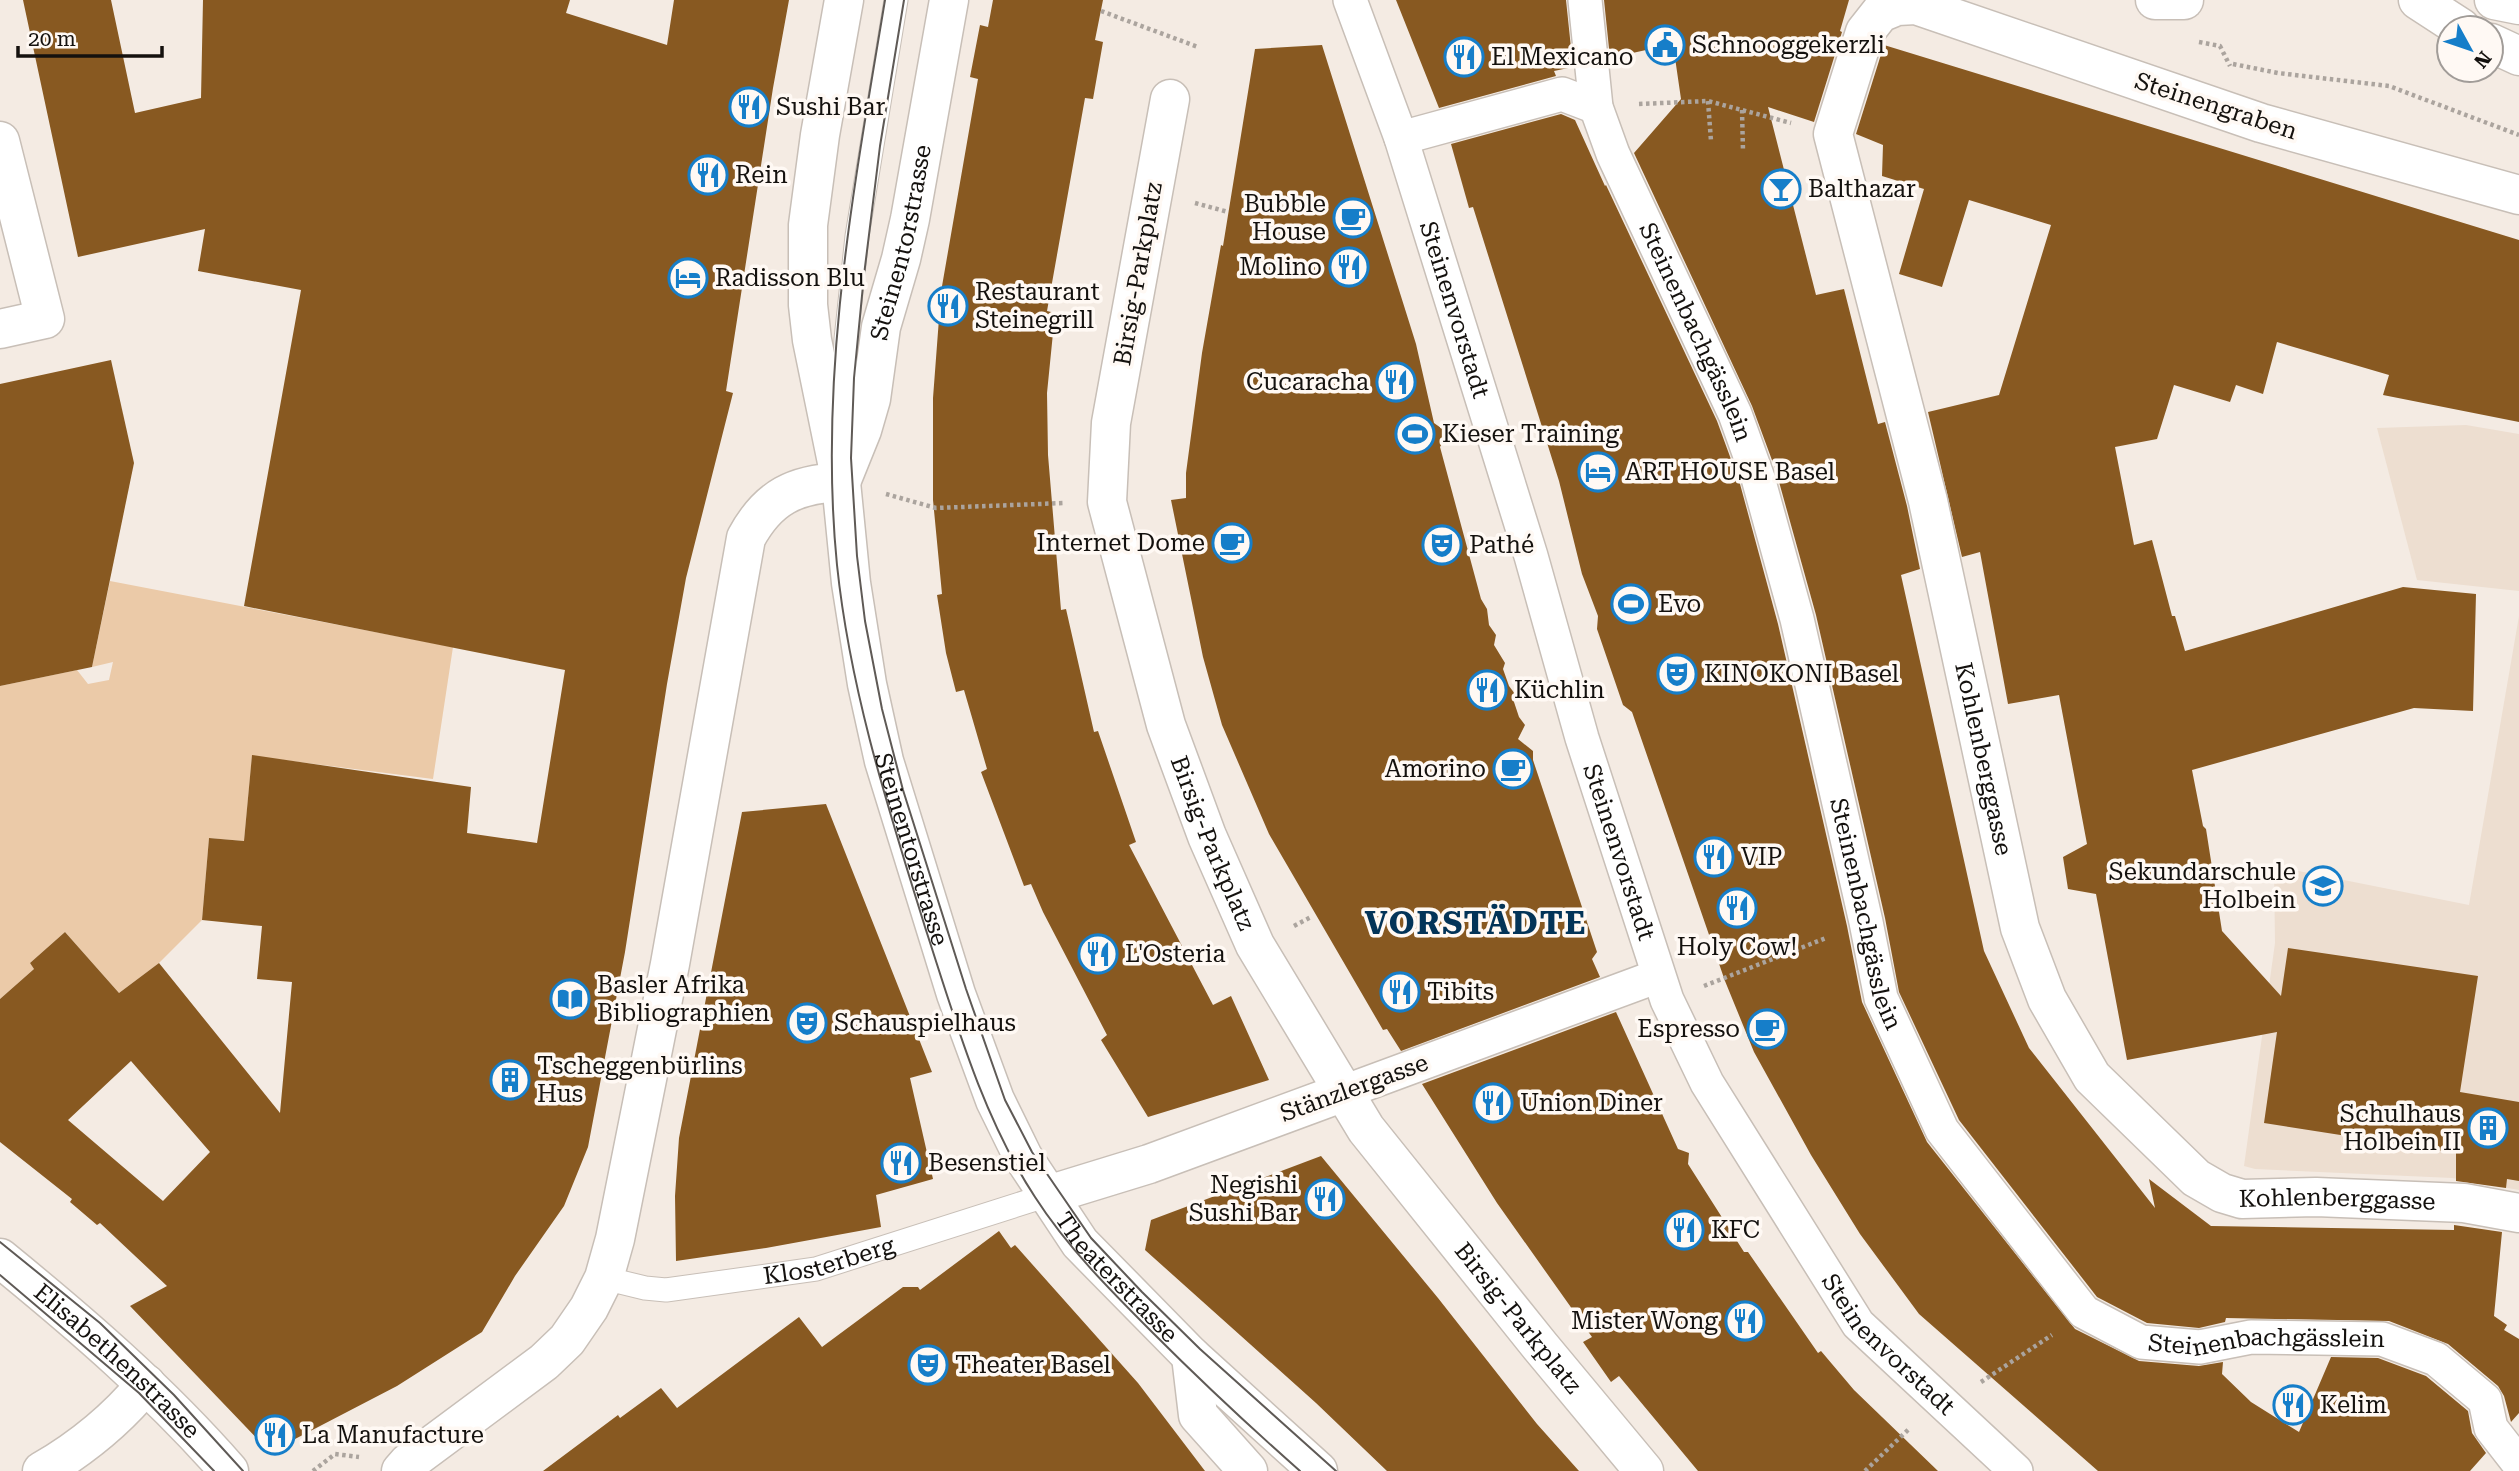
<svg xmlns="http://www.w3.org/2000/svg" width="2519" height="1471" viewBox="0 0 2519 1471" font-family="'Roboto Serif',serif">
<rect width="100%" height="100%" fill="#f4ebe3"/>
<g fill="#edded0">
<path d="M2466,425L2519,434V591L2417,580L2377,428Z"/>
<path d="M2519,616V1190L2452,1178L2255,1169L2244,1166L2275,943L2274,866L2469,905Z"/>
</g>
<path fill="#ebcaa8" d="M110,581L453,647L433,779L252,756L244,841L209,838L202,920L159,963L119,993L65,932L30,963L34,969L0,999V686L77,670L88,684L109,680L113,662L92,667Z"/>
<g fill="#885921" fill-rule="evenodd">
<path d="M23,0H111L135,113L201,98L203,0H570L566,13L667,45L674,0H789L773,88L726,391L733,393L686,578L667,684L625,952L588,1147L564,1206L515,1276L482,1332L397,1386L270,1452L130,1306L167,1286L100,1223L97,1225L70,1202L72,1199L0,1142V999L34,969L30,963L65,932L119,993L159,963L280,1113L292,982L257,979L262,926L202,920L209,838L244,841L252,755L471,787L467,833L537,843L565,670L244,606L301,290L198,271L205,229L78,257ZM131,1061L210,1152L163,1201L68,1120Z"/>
<path d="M993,0H1103L1095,40L1103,42L1093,99L1085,98L1047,311L1055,313L1047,393L1048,455L1061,610L1066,609L1094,732L1098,731L1136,842L1129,845L1213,1005L1231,996L1269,1080L1148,1117L1101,1040L1107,1035L1043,912L1031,884L1024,886L981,772L987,769L964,690L956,692L946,653L937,595L942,594L933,500V398L941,292L978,79L970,77L980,25L988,27Z"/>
<path d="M1396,0H1566L1573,67L1554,71L1556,76L1439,108Z"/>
<path d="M1604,0H1849L1840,31L1842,32L1814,122L1768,107L1816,295L1844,289L1878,424L1885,422L1907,506L1920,569L1901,575L1984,951L2029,1048L2155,1208L2149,1179L2211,1226L2454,1230V1225L2502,1232L2494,1316L2507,1325L2504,1330L2519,1339V1413L2511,1422L2504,1396L2498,1386L2448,1344L2389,1321L2226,1318L2225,1322L2199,1328L2147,1323L2097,1297L1959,1120L1899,992L1885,918L1816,615L1776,471L1752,406L1634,153L1681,99L1673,44L1610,58Z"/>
<path d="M1322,45L1416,344L1434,423L1448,433L1440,447L1481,599L1487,609L1489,625L1496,635L1494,645L1505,663L1503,669L1509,686L1515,694L1513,699L1519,717L1525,725L1518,739L1533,751V760L1597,952L1592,959L1600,977L1401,1051L1387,1029L1383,1030L1269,834L1222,725L1203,657L1171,500L1186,498V473L1202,353L1221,245L1223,246L1255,49Z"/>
<path d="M1884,45L2519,240V422L2383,395L2389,375L2277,342L2263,394L2236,385L2230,402L2174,385L2157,439L2115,447L2134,545L2152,540L2172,616H2175L2185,651L2403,587L2476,594L2473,711L2414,708L2192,770L2203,826L2206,829L2222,931L2281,996L2288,948L2478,976L2460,1092L2519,1102V1181L2507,1179L2506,1188L2456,1181V1153L2264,1123L2277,1032L2127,1060L2096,894L2068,889L2063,857L2087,844L2059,695L2008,704L1980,552L1962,557L1928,412L1999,395L2051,225L1969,200L1942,287L1899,274L1924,189L1882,176L1883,145L1856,134Z"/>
<path d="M1561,114L1575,120L1605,186L1606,185L1717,421L1740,484L1778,624L1847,926L1862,1002L1927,1142L2075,1329L2139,1361L2199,1366L2223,1362L2222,1374L2251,1402L2299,1432L2331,1357L2378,1358L2426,1376L2468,1411L2472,1433L2486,1453L2470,1471H2098L1919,1314L1860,1234L1811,1155L1754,1052L1725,981L1632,712L1623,705L1597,629L1598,616L1582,574L1559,481L1473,207L1469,208L1451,144Z"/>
<path d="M111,360L134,463L92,667L0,686V384Z"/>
<path d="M826,804L932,1072L910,1078L933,1179L876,1195L881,1227L766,1248L676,1261L675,1196L679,1138L742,812Z"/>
<path d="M1616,1012L1678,1149L1689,1153L1688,1164L1744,1252H1748L1818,1353L1821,1351L1854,1390L1938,1471H1698L1619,1376L1611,1382L1583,1342L1592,1337L1497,1203L1422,1084Z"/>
<path d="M1321,1156L1438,1298L1537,1424L1579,1471H1387L1316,1403L1145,1250L1151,1220Z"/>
<path d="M999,1231L1011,1248L1015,1245L1138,1383L1205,1471H543L618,1415L620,1418L661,1388L677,1408L799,1317L822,1347L903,1287H918L920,1290Z"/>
</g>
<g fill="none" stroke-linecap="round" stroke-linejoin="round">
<g stroke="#c8bfb7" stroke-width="25">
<g id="service">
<path d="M843,430L846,339L857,236L896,0"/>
<path id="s1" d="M604,1278L645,1288L666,1290L816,1269L1048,1195"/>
</g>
</g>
<g stroke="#c8bfb7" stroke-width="36">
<g id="pedestrian">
<path id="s2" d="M1350,0L1401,138L1531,556L1582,738L1667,1000L1707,1083L1858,1324L2016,1471"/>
<path id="s3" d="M1585,0L1596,107L1613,154L1735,414L1758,478L1797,619L1866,922L1881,998L1942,1130L2084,1312L2141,1342L2200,1347L2251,1337L2382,1339L2436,1359L2485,1400L2491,1428L2519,1464"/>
<path d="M1401,138L1562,94L1596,107"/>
<path d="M1344,1092L1658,976"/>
</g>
</g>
<g stroke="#c8bfb7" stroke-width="41">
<g id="minor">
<path id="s4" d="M844,0L820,135L808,225V305L812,340L841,482L851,583L867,684L884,761L956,994L995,1100L1023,1157L1080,1243L1191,1356L1318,1471"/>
<path id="s5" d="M1170,99L1111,423L1107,502L1166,725L1207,836L1255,945L1366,1129L1540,1346L1644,1471"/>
<path d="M0,141L45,319L0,329"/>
<path id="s6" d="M2519,195L2261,123L1916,5L1897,6L1880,13L1865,32L1833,134L1928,501L2020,928L2047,999L2092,1077L2196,1178L2222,1193L2242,1199L2316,1197L2464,1203L2519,1213"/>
<path id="s7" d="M841,482L862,430L871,399L881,327L901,259L910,219L949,0"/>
<path d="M1048,1195L1149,1164L1344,1092"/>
<path d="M1191,1356L1198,1415L1248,1471"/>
<path d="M42,1471C82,1448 117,1419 146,1384"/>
<path d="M401,1471L408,1463L544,1362L567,1340L589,1308L604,1278L615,1239L670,964L746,538C768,497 795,484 841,482"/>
</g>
</g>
<g stroke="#c8bfb7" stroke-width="41">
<g id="tertiary">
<path id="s8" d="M0,1258C81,1324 160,1392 229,1471"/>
</g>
</g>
<g stroke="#c8bfb7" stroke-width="41">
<g id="secondary">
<path d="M2155,0H2184"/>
<path d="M2418,0L2461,28"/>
<path d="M2494,0L2519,5"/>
<path d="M2491,43L2519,56"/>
</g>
</g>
<g stroke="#aba49e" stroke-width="4.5" stroke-dasharray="3.5 3.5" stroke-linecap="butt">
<path d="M1101,11L1198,47"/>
<path d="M2199,42L2220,46L2230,66"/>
<path d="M2233,64L2278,73L2389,86L2519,135"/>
<path d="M1708,101L1711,141"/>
<path d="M1639,104L1708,101L1791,123"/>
<path d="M1742,110L1743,151"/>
<path d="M1195,203L1228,212"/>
<path d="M886,494L936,508L1064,503"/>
<path d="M1294,926L1311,917"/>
<path d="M1704,986L1826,938"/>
<path d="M1981,1382L2052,1335"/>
<path d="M313,1471L335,1454L359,1457"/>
<path d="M1865,1471L1910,1428"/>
</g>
<use href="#service" stroke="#fff" stroke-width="23"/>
<use href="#pedestrian" stroke="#fff" stroke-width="33"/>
<use href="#minor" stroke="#fff" stroke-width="38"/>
<use href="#tertiary" stroke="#fff" stroke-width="38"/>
<use href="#secondary" stroke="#fff" stroke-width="38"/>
<g stroke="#5f5a56" stroke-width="2">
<path d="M885,0C854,187 818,375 837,565C850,690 888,808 925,927C955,1019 982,1116 1035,1197C1067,1247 1111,1291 1152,1332C1200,1380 1249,1426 1300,1471"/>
<path d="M904,0L880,146L864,275L854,378L851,458L857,556L865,621L882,709L903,790L966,989L1005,1100L1032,1152L1091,1238L1142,1292L1200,1349L1336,1471"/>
<path d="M0,1242L100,1323L174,1395L243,1471"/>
<path d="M0,1275L139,1393L214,1471"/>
</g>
</g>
<defs>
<g id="civic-ring" transform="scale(2.0125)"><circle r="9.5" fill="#fff9f4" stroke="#167ec9" stroke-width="1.5"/><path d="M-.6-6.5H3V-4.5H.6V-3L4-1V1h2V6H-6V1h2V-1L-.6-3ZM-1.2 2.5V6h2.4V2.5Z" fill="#167ec9"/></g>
<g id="restaurant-ring" transform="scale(2.0125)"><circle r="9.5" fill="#fff9f4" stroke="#167ec9" stroke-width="1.5"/><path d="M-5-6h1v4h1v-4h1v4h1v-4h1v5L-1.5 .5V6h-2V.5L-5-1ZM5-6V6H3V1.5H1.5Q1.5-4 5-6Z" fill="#167ec9"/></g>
<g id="bar-ring" transform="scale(2.0125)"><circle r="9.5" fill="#fff9f4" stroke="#167ec9" stroke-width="1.5"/><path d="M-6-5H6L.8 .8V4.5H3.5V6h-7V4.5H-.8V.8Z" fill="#167ec9"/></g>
<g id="cafe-ring" transform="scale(2.0125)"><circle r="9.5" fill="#fff9f4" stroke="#167ec9" stroke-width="1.5"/><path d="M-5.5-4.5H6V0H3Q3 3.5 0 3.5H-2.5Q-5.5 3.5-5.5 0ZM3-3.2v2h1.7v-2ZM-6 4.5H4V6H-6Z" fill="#167ec9"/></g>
<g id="hotel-ring" transform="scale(2.0125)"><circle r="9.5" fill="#fff9f4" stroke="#167ec9" stroke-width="1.5"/><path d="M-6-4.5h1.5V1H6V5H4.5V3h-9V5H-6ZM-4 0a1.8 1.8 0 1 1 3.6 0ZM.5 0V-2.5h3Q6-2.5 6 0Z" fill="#167ec9"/></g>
<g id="stadium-ring" transform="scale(2.0125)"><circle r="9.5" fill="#fff9f4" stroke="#167ec9" stroke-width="1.5"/><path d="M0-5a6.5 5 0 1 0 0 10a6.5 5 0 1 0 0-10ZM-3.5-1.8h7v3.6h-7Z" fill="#167ec9"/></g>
<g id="theatre-ring" transform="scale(2.0125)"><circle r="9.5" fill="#fff9f4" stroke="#167ec9" stroke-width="1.5"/><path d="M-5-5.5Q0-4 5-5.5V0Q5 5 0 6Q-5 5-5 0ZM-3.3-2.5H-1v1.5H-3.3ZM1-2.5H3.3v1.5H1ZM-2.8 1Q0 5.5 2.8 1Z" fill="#167ec9"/></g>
<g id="school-ring" transform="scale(2.0125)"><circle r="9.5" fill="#fff9f4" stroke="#167ec9" stroke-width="1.5"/><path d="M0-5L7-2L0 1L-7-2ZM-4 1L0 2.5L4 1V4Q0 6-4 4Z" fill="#167ec9"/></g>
<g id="library-ring" transform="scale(2.0125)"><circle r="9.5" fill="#fff9f4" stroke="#167ec9" stroke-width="1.5"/><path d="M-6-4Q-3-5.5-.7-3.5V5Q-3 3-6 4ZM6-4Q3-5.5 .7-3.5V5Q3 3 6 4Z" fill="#167ec9"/></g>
<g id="building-ring" transform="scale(2.0125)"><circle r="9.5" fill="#fff9f4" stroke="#167ec9" stroke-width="1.5"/><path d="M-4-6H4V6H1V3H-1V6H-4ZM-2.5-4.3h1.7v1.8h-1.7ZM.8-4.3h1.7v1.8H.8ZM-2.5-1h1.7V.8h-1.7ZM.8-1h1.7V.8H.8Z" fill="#167ec9"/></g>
</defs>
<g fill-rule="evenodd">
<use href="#civic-ring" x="1665" y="45"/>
<use href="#restaurant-ring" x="1464" y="57"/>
<use href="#restaurant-ring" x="749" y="107"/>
<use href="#restaurant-ring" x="708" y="175"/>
<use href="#bar-ring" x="1781" y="189"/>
<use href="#cafe-ring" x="1353" y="218"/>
<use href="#restaurant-ring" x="1349" y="267"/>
<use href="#hotel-ring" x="688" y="278"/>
<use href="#restaurant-ring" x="948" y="306"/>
<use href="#restaurant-ring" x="1396" y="382"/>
<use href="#stadium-ring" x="1415" y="434"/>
<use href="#hotel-ring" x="1598" y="472"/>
<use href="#cafe-ring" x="1232" y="543"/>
<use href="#theatre-ring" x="1442" y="545"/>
<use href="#stadium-ring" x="1631" y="604"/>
<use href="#theatre-ring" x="1677" y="674"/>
<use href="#restaurant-ring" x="1487" y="690"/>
<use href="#cafe-ring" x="1513" y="769"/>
<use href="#restaurant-ring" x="1714" y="857"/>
<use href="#school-ring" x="2323" y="886"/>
<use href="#restaurant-ring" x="1737" y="908"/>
<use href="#restaurant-ring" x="1098" y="954"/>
<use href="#restaurant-ring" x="1400" y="992"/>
<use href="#library-ring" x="570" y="999"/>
<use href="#theatre-ring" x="807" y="1023"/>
<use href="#cafe-ring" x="1767" y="1029"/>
<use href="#building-ring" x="510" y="1080"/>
<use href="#restaurant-ring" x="1493" y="1103"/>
<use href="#building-ring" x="2488" y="1128"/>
<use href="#restaurant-ring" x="901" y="1163"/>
<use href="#restaurant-ring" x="1325" y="1199"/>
<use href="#restaurant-ring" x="1684" y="1230"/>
<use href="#restaurant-ring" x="1745" y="1321"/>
<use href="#theatre-ring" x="928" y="1365"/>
<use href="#restaurant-ring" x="2293" y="1405"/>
<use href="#restaurant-ring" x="275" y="1435"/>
</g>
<g text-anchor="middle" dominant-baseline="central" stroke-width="7" stroke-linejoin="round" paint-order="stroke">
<g font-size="24" fill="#14110e" stroke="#fff9f4" text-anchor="start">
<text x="1692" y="45">Schnooggekerzli</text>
<text x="1491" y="57">El Mexicano</text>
<text x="776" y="107">Sushi Bar</text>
<text x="735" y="175">Rein</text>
<text x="1808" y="189">Balthazar</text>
<text x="1326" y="204" text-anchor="end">Bubble<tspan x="1326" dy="28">House</tspan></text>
<text x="1322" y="267" text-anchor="end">Molino</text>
<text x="715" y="278">Radisson Blu</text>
<text x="975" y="292">Restaurant<tspan x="975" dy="28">Steinegrill</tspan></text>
<text x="1369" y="382" text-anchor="end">Cucaracha</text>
<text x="1442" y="434">Kieser Training</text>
<text x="1625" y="472">ART HOUSE Basel</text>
<text x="1205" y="543" text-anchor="end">Internet Dome</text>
<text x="1469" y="545">Pathé</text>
<text x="1658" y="604">Evo</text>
<text x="1704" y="674">KINOKONI Basel</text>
<text x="1514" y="690">Küchlin</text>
<text x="1486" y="769" text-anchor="end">Amorino</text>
<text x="1741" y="857">VIP</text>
<text x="2296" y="872" text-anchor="end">Sekundarschule<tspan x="2296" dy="28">Holbein</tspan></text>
<text x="1737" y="947" text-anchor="middle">Holy Cow!</text>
<text x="1125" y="954">L'Osteria</text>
<text x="597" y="985">Basler Afrika<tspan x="597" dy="28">Bibliographien</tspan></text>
<text x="1427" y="992">Tibits</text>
<text x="834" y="1023">Schauspielhaus</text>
<text x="1740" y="1029" text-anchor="end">Espresso</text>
<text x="537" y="1066">Tscheggenbürlins<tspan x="537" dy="28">Hus</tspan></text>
<text x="1520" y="1103">Union Diner</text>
<text x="2461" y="1114" text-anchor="end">Schulhaus<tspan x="2461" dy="28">Holbein II</tspan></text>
<text x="928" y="1163">Besenstiel</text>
<text x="1298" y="1185" text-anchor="end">Negishi<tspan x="1298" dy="28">Sushi Bar</tspan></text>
<text x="1711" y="1230">KFC</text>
<text x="1718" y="1321" text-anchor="end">Mister Wong</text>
<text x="955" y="1365">Theater Basel</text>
<text x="2320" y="1405">Kelim</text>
<text x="302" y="1435">La Manufacture</text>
</g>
<g font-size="24" fill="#14110e" stroke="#fff9f4">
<text transform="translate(2216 106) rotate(18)">Steinengraben</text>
<text stroke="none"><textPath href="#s7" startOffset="248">Steinentorstrasse</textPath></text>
<text transform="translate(1138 274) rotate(-80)">Birsig-Parkplatz</text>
<text stroke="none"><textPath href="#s2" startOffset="327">Steinenvorstadt</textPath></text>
<text stroke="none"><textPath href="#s3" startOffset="354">Steinenbachgässlein</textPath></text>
<text stroke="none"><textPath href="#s6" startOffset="1444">Kohlenberggasse</textPath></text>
<text stroke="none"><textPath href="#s5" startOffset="766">Birsig-Parkplatz</textPath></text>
<text stroke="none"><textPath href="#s4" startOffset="863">Steinentorstrasse</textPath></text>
<text stroke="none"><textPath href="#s2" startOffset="894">Steinenvorstadt</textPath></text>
<text stroke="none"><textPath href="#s3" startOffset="962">Steinenbachgässlein</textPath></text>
<text transform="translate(1354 1088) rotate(-20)">Stänzlergasse</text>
<text stroke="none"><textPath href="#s6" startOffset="2074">Kohlenberggasse</textPath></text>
<text stroke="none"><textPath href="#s1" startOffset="229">Klosterberg</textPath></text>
<text stroke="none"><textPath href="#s4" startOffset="1344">Theaterstrasse</textPath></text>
<text stroke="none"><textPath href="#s5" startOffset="1334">Birsig-Parkplatz</textPath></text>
<text stroke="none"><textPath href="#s3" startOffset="1614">Steinenbachgässlein</textPath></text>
<text stroke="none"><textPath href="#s2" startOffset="1461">Steinenvorstadt</textPath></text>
<text stroke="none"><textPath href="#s8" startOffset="156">Elisabethenstrasse</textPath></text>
</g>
<g font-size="32" font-weight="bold" letter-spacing="2" fill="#033458" stroke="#fff9f4">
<text x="1476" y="923">VORSTÄDTE</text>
</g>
</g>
<g transform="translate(2470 49) rotate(130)"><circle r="33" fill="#fff9f4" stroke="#a19c98" stroke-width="2"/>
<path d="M0-5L12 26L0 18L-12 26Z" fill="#167ec9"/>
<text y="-10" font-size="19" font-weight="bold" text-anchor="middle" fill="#14110e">N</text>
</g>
<path d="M18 46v10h144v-10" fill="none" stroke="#14110e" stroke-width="3.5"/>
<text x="28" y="46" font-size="21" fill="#14110e" stroke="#fff9f4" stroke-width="5" paint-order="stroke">20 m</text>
</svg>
